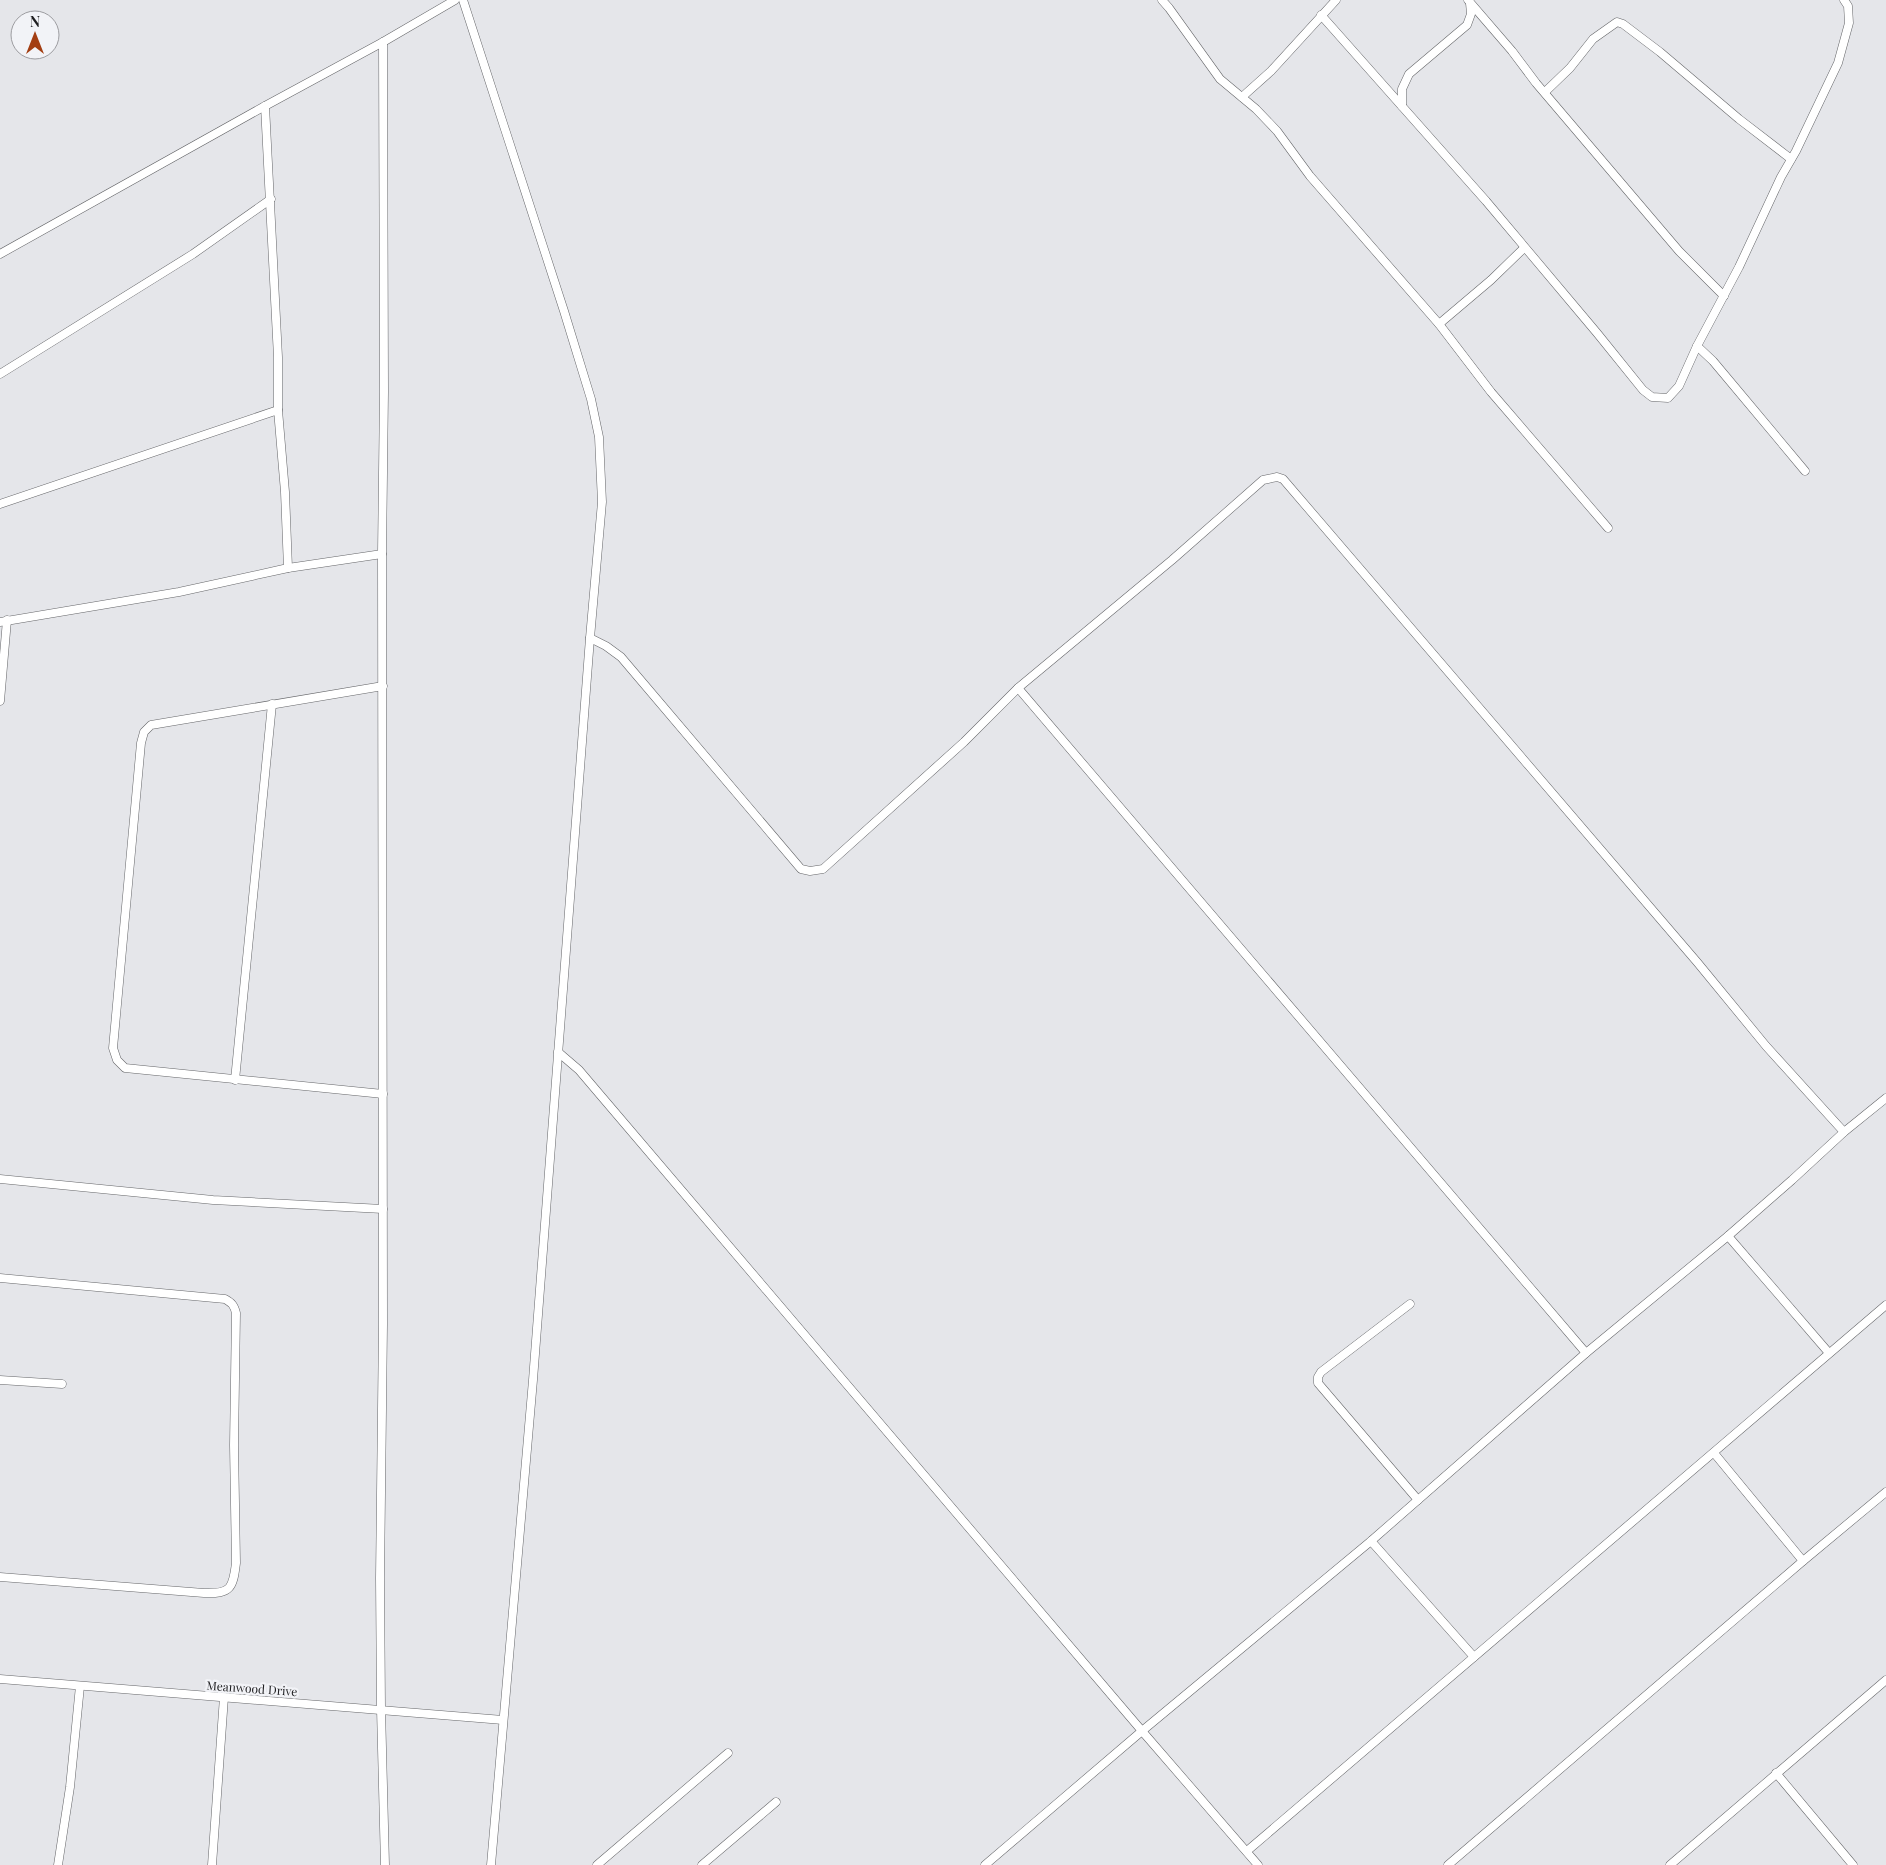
<svg xmlns="http://www.w3.org/2000/svg" width="1886" height="1865" viewBox="0 0 1886 1865" font-family="'Playfair Display',serif">
<rect width="100%" height="100%" fill="#e5e6ea"/>
<g fill="none" stroke-linecap="round" stroke-linejoin="round">
<g stroke="#656669" stroke-width="9">
<g id="minor">
<path d="M463,0L564,311L591,399L599,437L602,502L590,638L533,1380L491,1865"/>
<path d="M1162,0L1169,8L1220,79L1256,109L1277,131L1310,176L1439,324L1491,392L1608,528"/>
<path d="M1468,0L1512,51L1536,83L1679,251L1724,296"/>
<path d="M1321,15L1486,201L1597,333L1643,390L1652,397L1668,398L1679,386L1697,346L1739,267L1781,177L1796,151L1838,63L1849,23L1848,6L1844,0"/>
<path d="M383,42L384,392L382,554L383,1324L380,1578L381,1709L385,1865"/>
<path d="M1545,92L1570,68L1593,39L1617,22L1623,24L1660,52L1739,119L1791,159"/>
<path d="M1242,97L1271,71L1336,0"/>
<path d="M265,106L278,357V410L285,492L288,568"/>
<path d="M1402,106V89L1409,74L1467,25L1471,14L1470,3"/>
<path d="M0,254L265,106L383,42L455,0"/>
<path d="M1439,324L1491,280L1524,248"/>
<path d="M1697,346L1713,361L1805,471"/>
<path d="M0,374L193,254L271,199"/>
<path d="M0,504L278,410"/>
<path d="M0,622L179,592L288,568L382,554"/>
<path d="M590,638L606,646L621,657L801,869L810,871L823,869L964,742L1018,688L1172,560L1263,480L1277,477L1283,479L1697,962L1766,1046L1844,1132"/>
<path d="M383,686L151,725L144,732L141,743L113,1048L117,1060L125,1068L383,1094"/>
<path d="M1018,688L1586,1353"/>
<path d="M0,701L7,620"/>
<path d="M558,1052L579,1070L596,1090L1142,1731L1258,1865"/>
<path d="M235,1080L272,704"/>
<path d="M0,1179L213,1200L383,1209"/>
<path d="M1728,1236L1829,1353"/>
<path d="M0,1278L225,1299C232,1303 234,1305 236,1313L234,1445L236,1563C233,1588 231,1594 204,1593L0,1577"/>
<path d="M1410,1304L1321,1372L1318,1377V1383L1418,1500"/>
<path d="M0,1380L62,1384"/>
<path d="M1714,1453L1803,1561"/>
<path d="M1371,1541L1474,1657"/>
<path d="M0,1679L503,1720"/>
<path d="M1776,1773L1853,1865"/>
<path d="M1247,1851L1886,1305"/>
<path d="M58,1865L70,1787L80,1686"/>
<path d="M212,1865L224,1697"/>
<path d="M597,1865L728,1753"/>
<path d="M702,1865L776,1802"/>
<path d="M985,1865L1142,1731L1371,1541L1586,1353L1728,1236L1792,1180L1844,1132L1886,1098"/>
<path d="M1448,1865L1803,1561L1886,1492"/>
<path d="M1670,1865L1886,1680"/>
</g>
</g>
<use href="#minor" stroke="#fff" stroke-width="8"/>
</g>
<g text-anchor="middle" dominant-baseline="central" stroke-width="4.5" stroke-linejoin="round" paint-order="stroke">
<g font-size="12" fill="#1d1d1f" stroke="#f2f3f7">
<text transform="translate(252 1688) rotate(4)">Meanwood Drive</text>
</g>
</g>
<g transform="translate(35 35)"><circle r="24" fill="#f2f3f7" stroke="#9d9da1"/>
<path d="M0-4L9 19L0 12L-9 19Z" fill="#a33e12"/>
<text y="-8" font-size="14" font-weight="bold" text-anchor="middle" fill="#1d1d1f">N</text>
</g>
</svg>
